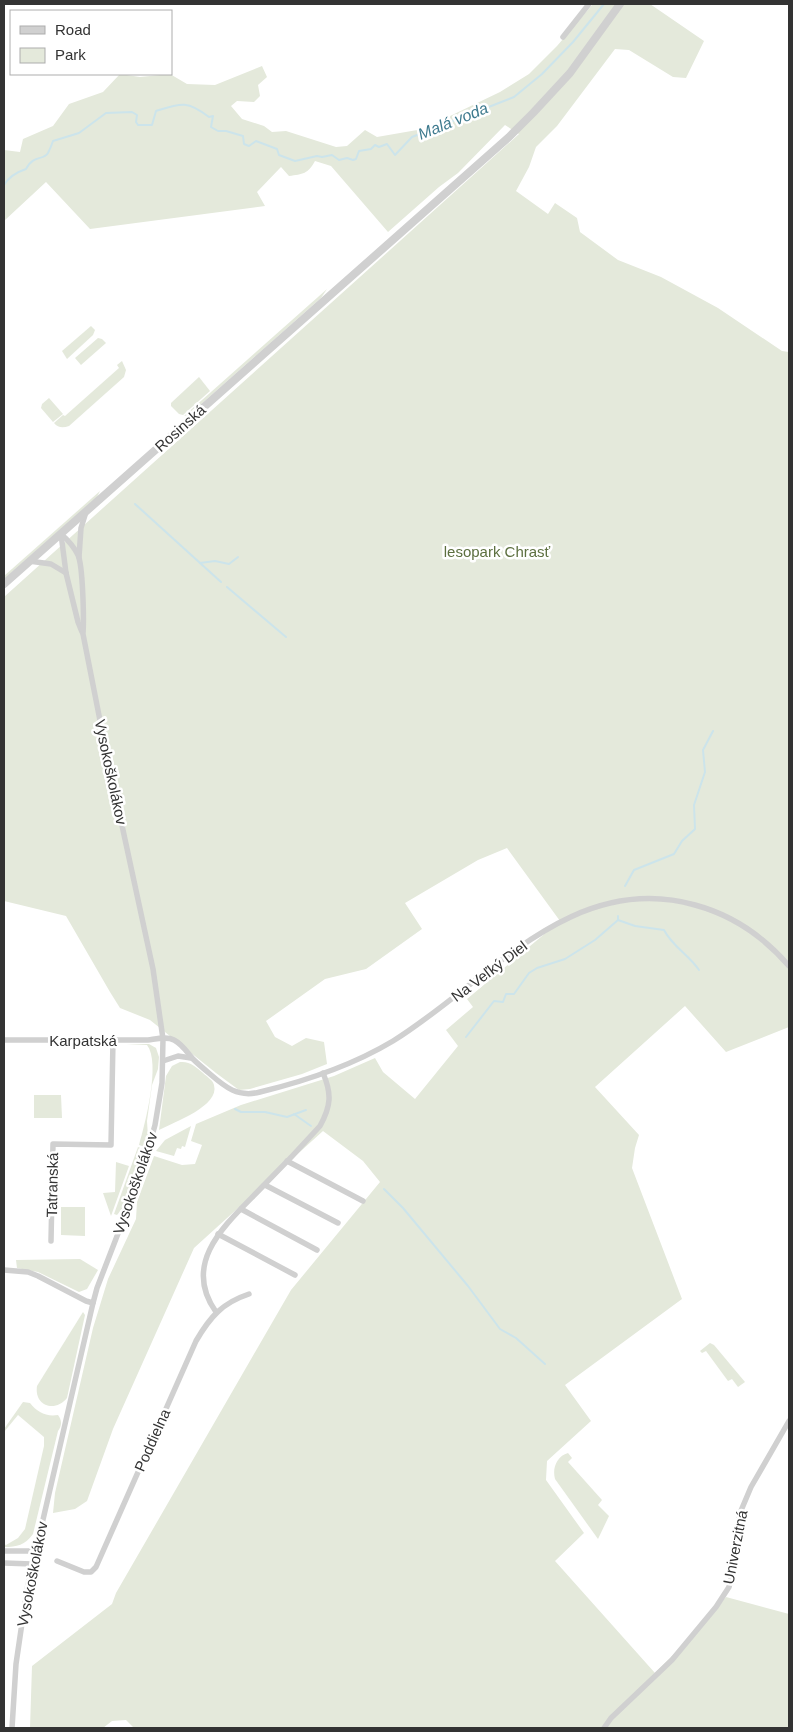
<svg xmlns="http://www.w3.org/2000/svg" width="793" height="1732" viewBox="0 0 793 1732" font-family="Helvetica,sans-serif">
<rect width="100%" height="100%" fill="#fff"/>
<g fill="#e4e9db">
<path d="M593,4H650L704,41L686,78L673,77L629,50L615,49L557,126L536,147L529,167L516,191L548,214L555,203L577,218L580,232L618,260L661,277L718,308L782,351L789,352V1027L726,1052L685,1006L595,1087L639,1135L635,1148L632,1168L682,1299L565,1385L591,1421L547,1461L546,1480L584,1533L555,1561L655,1673L696,1632L726,1597L789,1614V1728H134L126,1720L112,1721L103,1728H30L32,1666L112,1604L116,1593L291,1290L380,1182L363,1161L323,1131L194,1248L113,1429L87,1501L75,1509L53,1513L55,1493L93,1328L108,1279L136,1219L137,1202L154,1156L182,1165L195,1164L202,1145L191,1141L196,1124L241,1105L334,1076L375,1058L383,1072L415,1099L458,1046L446,1030L473,1007L467,999L560,921L507,848L478,860L405,903L422,929L366,969L325,979L266,1021L275,1037L292,1046L306,1038L324,1042L327,1064L302,1074L250,1089L239,1090L216,1073L150,1020L120,1008L110,992L66,916L4,901V597L519,134L505,125L458,173L439,187L388,232L331,166L315,161C308,174 303,174 289,176L281,167L257,192L265,206L90,229L46,182L4,221V150L20,152L23,139L53,126L69,104L103,92L120,74L140,77L170,74L187,84L215,85L262,66L267,77L258,85L260,96L254,102L237,101L231,106L242,119L264,126L272,132L286,131L336,147L347,146L365,130L377,137L423,129L500,92L529,74L557,46Z"/>
<path d="M327,289L321,298L189,415L184,416Z"/>
<path d="M91,326L95,330L93,335L67,359L62,351Z"/>
<path d="M98,338L102,339L106,343L81,365L75,358Z"/>
<path d="M122,361L126,370L124,377L69,426C63,428 58,428 54,423L63,415L65,416L119,368L117,365Z"/>
<path d="M199,377L210,391L183,415L179,414L171,406V403Z"/>
<path d="M49,398L63,414L53,422L41,408L42,404Z"/>
<path d="M100,491L97,497L4,579V576Z"/>
<path d="M126,1044H149L156,1048L159,1057L158,1069L152,1085L147,1121L148,1137L145,1147L139,1145C145,1124 161,1063 147,1045Z"/>
<path d="M180,1062C190,1061 196,1067 203,1073C207,1077 213,1080 214,1085C220,1106 174,1122 159,1130L166,1076L172,1066Z"/>
<path d="M34,1095H61L62,1118H34Z"/>
<path d="M191,1126L185,1147L182,1146L181,1149L177,1148L174,1156L156,1151L165,1140Z"/>
<path d="M138,1147L145,1150L125,1205L117,1215L114,1214Z"/>
<path d="M116,1162L129,1166L111,1216L103,1193L115,1192Z"/>
<path d="M61,1207H85V1236L61,1235Z"/>
<path d="M80,1259L98,1270L87,1289L79,1292L38,1272L17,1268L16,1260Z"/>
<path d="M83,1312L85,1315L67,1398C55,1413 34,1406 37,1386Z"/>
<path d="M710,1343L714,1345L745,1382L738,1387L732,1379L728,1381L706,1351L702,1353L700,1351Z"/>
<path d="M23,1402L30,1403C37,1412 46,1417 58,1415C62,1420 62,1426 58,1431L33,1534C25,1545 17,1547 4,1547V1544L6,1545L18,1538L25,1529L44,1446V1437L18,1415L4,1432V1429Z"/>
<path d="M568,1453L572,1458L568,1462L602,1500L598,1505L609,1516L598,1539L555,1479C552,1468 557,1456 568,1453Z"/>
</g>
<g fill="none" stroke-linecap="round" stroke-linejoin="round">
<g stroke="#cce4eb" stroke-width="2">
<path d="M4,185C8,178 17,172 26,169C34,154 43,161 48,153C50,149 52,144 53,141L79,133L106,113L132,112L137,115L136,122L138,125H152L156,111C181,103 187,100 209,117L213,116L211,127L218,131H226L243,136L244,144L249,146L256,141L277,149L279,155L295,161L317,156L322,157L332,155L339,160L347,158L353,160L356,159L359,151L371,149L375,145L379,147L387,144L395,155L412,137L514,97L542,74L573,42L604,4"/>
<path d="M135,504L221,582"/>
<path d="M200,563L215,561L229,564L238,557"/>
<path d="M227,587L286,637"/>
<path d="M625,886L634,870L674,854L682,841L695,829L694,805L705,772L703,750L713,731"/>
<path d="M618,920L635,926L664,930C672,946 689,955 699,970"/>
<path d="M466,1037L494,1001L503,1002L506,994H514L529,973L537,968L565,959L595,940L618,920V916"/>
<path d="M235,1109L241,1112H265L287,1117L306,1110"/>
<path d="M294,1114L311,1126"/>
<path d="M384,1189L403,1208L468,1286L500,1329L516,1338L545,1364"/>
</g>
<g stroke="#d0d0d0" stroke-width="5.5">
<path d="M563,37L589,4"/>
<path d="M61,534L66,573L78,622L82,632"/>
<path d="M79,557L81,528L86,512"/>
<path d="M29,561L51,564L66,573"/>
<path d="M4,1040H148C156,1039 167,1036 174,1040C182,1044 187,1052 193,1059C198,1064 204,1069 210,1074C225,1087 238,1098 260,1092C306,1081 353,1065 393,1041C487,983 571,870 695,905C732,915 764,937 789,966"/>
<path d="M163,1061L178,1056L191,1058"/>
<path d="M287,1161L363,1201"/>
<path d="M265,1185L338,1223"/>
<path d="M241,1209L317,1250"/>
<path d="M218,1234L295,1275"/>
<path d="M51,1241L53,1144L111,1145L113,1040"/>
<path d="M4,1270L28,1272L38,1276L86,1301L93,1303"/>
<path d="M216,1312C179,1260 231,1220 264,1185C283,1166 302,1146 320,1126C331,1106 332,1094 323,1073"/>
<path d="M4,1551H35"/>
<path d="M57,1561L84,1572H91L96,1567L196,1341C210,1317 222,1303 249,1294"/>
<path d="M4,1563L32,1564"/>
<path d="M12,1728L16,1664L27,1589L93,1303L97,1288L141,1174L148,1150L155,1125L162,1083L163,1039L153,969L107,756L83,634C84,620 83,566 78,555C74,547 68,540 61,534"/>
<path d="M604,1728L611,1718L672,1660L716,1607L729,1587L732,1575L733,1550L740,1513L751,1487L789,1421"/>
</g>
<path stroke="#d0d0d0" stroke-width="8" d="M4,584L509,137L533,113L570,73L620,4"/>
</g>
<g text-anchor="middle" dominant-baseline="central" stroke-width="5" stroke-linejoin="round" paint-order="stroke">
<g font-size="15" fill="#333" stroke="#fff">
<text transform="translate(180 428) rotate(-42)">Rosinská</text>
<text transform="translate(111 772) rotate(78)">Vysokoškolákov</text>
<text transform="translate(489 971) rotate(-37)">Na Veľký Diel</text>
<text x="83" y="1040">Karpatská</text>
<text transform="translate(135 1183) rotate(-71)">Vysokoškolákov</text>
<text transform="translate(52 1185) rotate(-89)">Tatranská</text>
<text transform="translate(152 1440) rotate(-66)">Poddielna</text>
<text transform="translate(735 1547) rotate(-79)">Univerzitná</text>
<text transform="translate(32 1574) rotate(-79)">Vysokoškolákov</text>
</g>
<g font-size="15" fill="#5c6f3f" stroke="#fff">
<text x="497" y="551">lesopark Chrasť</text>
</g>
<g font-size="16" font-style="italic" fill="#3e7a8e" stroke="#fff">
<text transform="translate(453 121) rotate(-22)">Malá voda</text>
</g>
</g>
<rect width="793" height="1732" fill="none" stroke="#333333" stroke-width="10"/>
<rect x="10" y="10" width="162" height="65" fill="#ffffff" stroke="#adadad"/>
<rect x="20" y="26" width="25" height="8" fill="#d0d0d0" stroke="#adadad"/>
<text x="55" y="35" font-size="15" fill="#333333">Road</text>
<rect x="20" y="48" width="25" height="15" fill="#e4e9db" stroke="#adadad"/>
<text x="55" y="60" font-size="15" fill="#333333">Park</text>
</svg>
